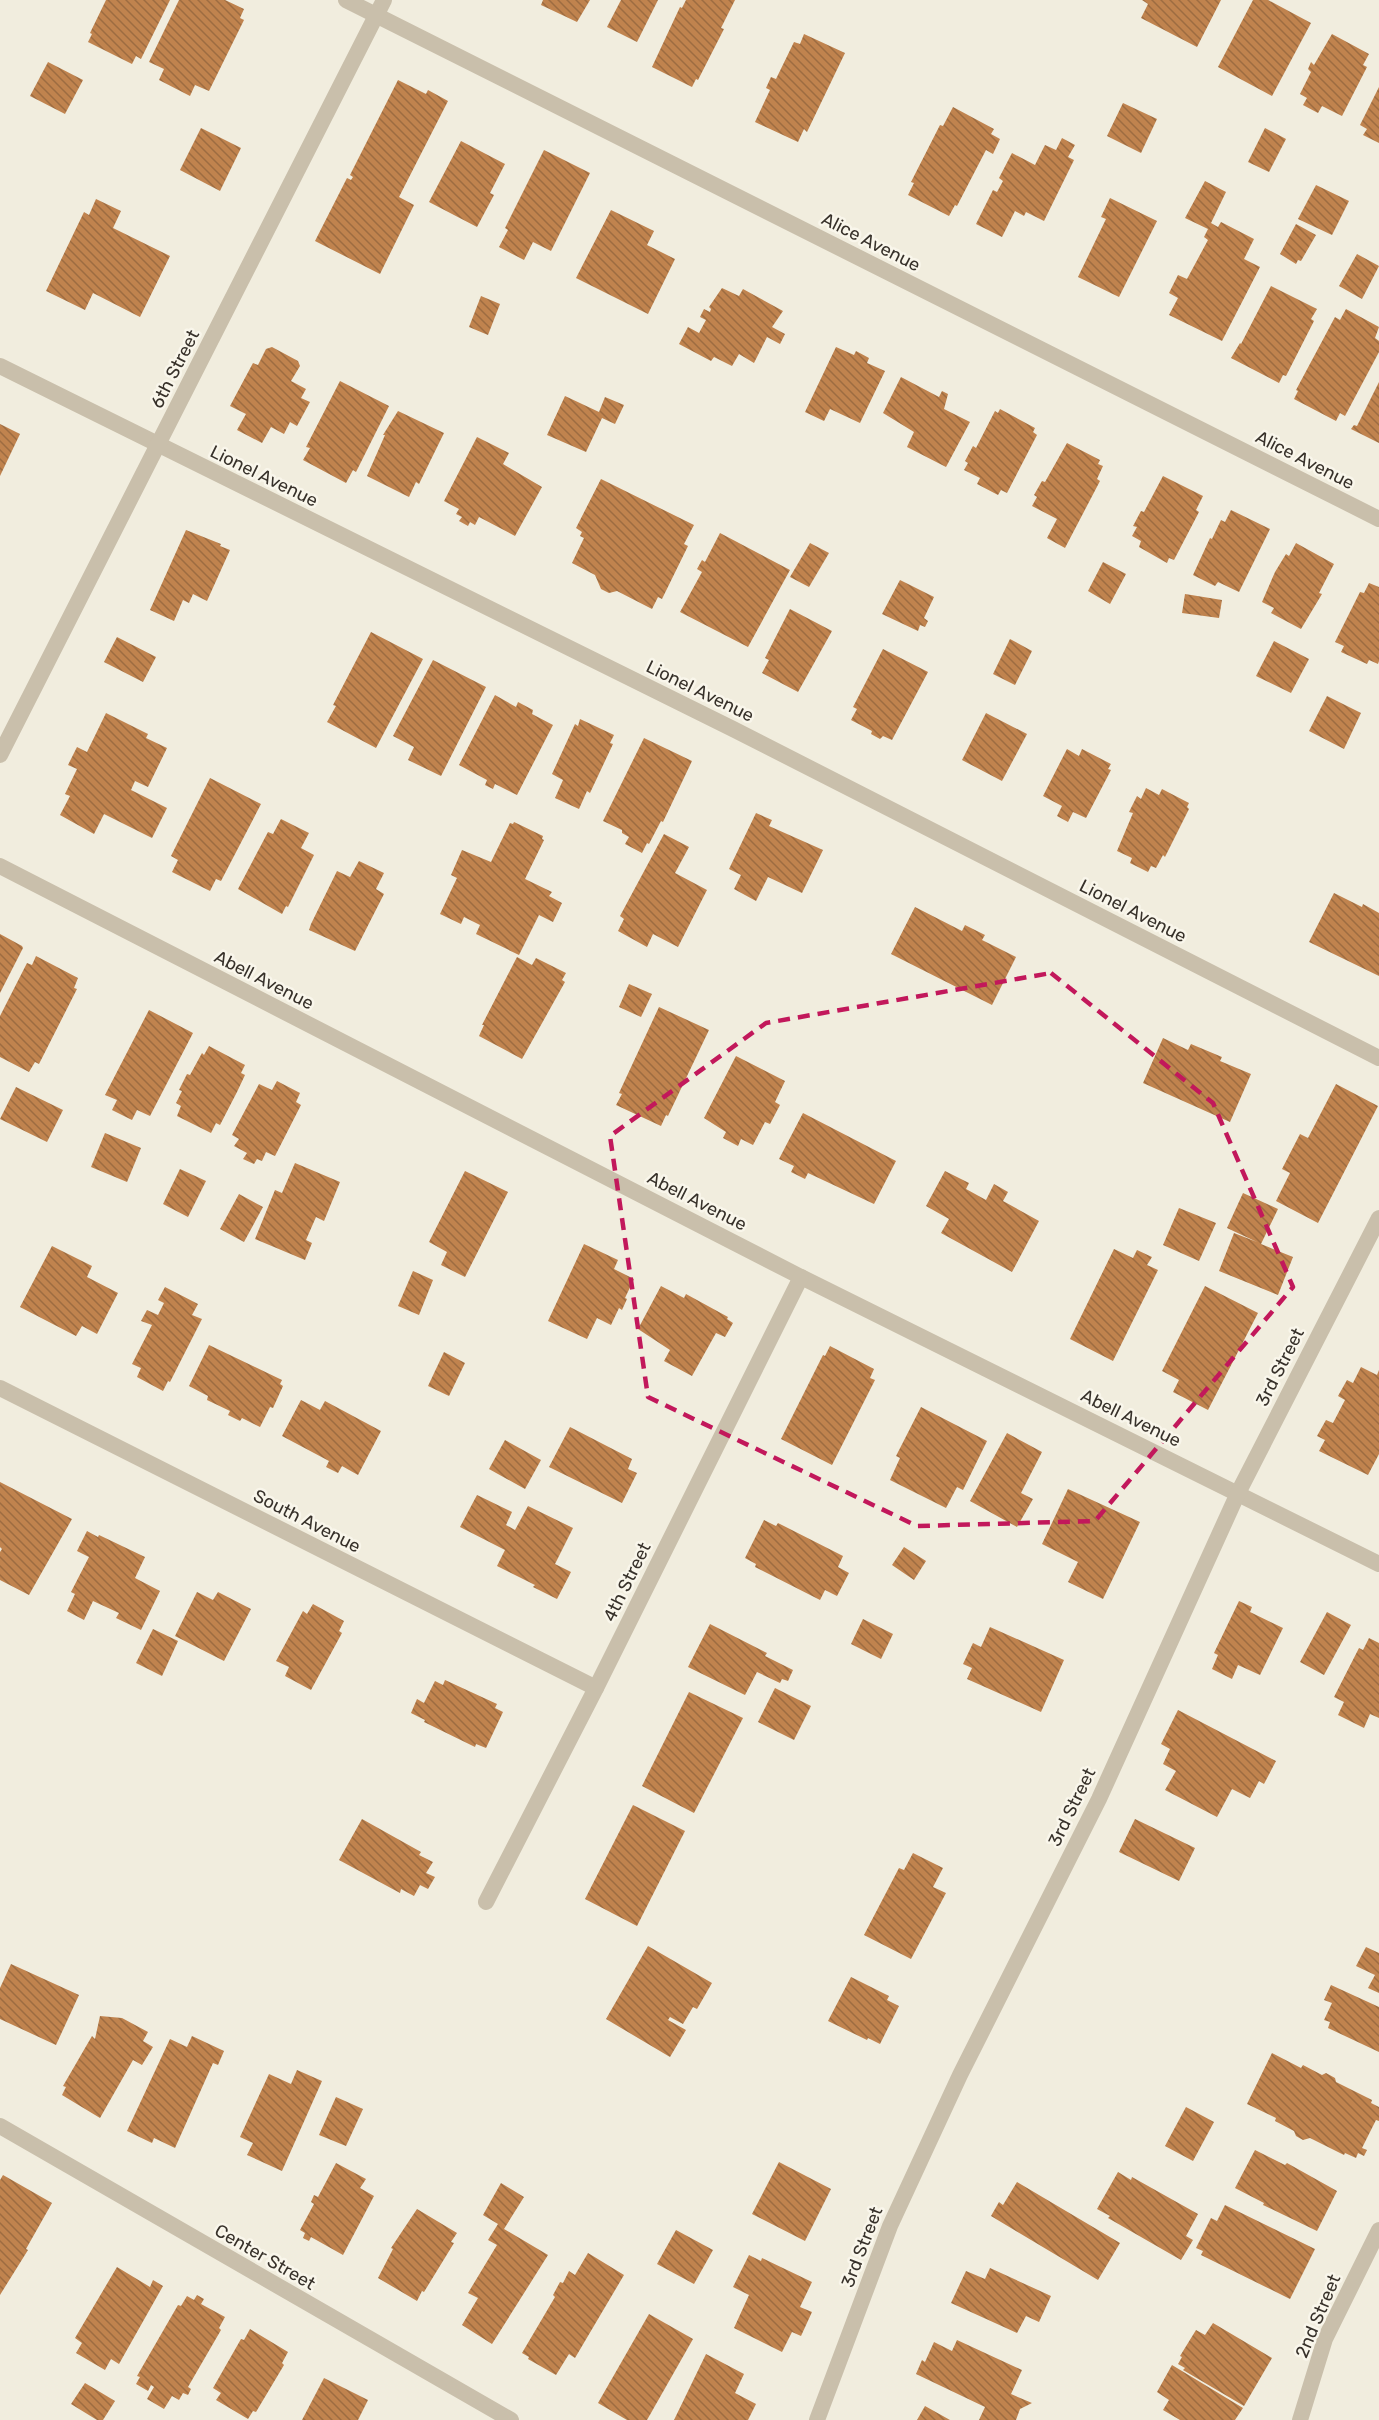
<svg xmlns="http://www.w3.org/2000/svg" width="1379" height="2420" viewBox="0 0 1379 2420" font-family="Rubik,sans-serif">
<defs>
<pattern id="building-back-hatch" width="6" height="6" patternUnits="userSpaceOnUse" patternTransform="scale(1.5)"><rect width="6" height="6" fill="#c0834e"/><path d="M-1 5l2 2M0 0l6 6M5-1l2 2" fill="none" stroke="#9d6c41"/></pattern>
</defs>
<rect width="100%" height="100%" fill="#f1edde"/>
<g fill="url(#building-back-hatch)">
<path d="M106,0H170L141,59L136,56L132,64L88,42L92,34L90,33Z"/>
<path d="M179,0H225L244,9L240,18L244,20L209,91L195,85L190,96L159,80L164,69L149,62Z"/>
<path d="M543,0H590L577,22L541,5Z"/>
<path d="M621,0H658L637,42L607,27Z"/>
<path d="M686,0H735L721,28L724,29L698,80L696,79L692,87L652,67L680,7L682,8Z"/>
<path d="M1142,0H1221L1197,47L1141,18L1148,4Z"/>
<path d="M1253,0H1268L1311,23L1272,96L1218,67Z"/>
<path d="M804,34L845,53L807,132L804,129L798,142L755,122L770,90L766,88L771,77L776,79L794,42L800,44Z"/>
<path d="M1332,34L1369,54L1363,65L1367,67L1342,116L1322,106L1318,113L1303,105L1307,98L1300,94L1311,72L1308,69L1311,62L1314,65Z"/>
<path d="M48,62L83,80L65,114L30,96Z"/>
<path d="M398,80L426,94L428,90L448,101L399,197L414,205L380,274L315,241L347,178L351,180L353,177L350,175Z"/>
<path d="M1379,87V143L1363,135L1367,129L1360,125Z"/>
<path d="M1123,103L1157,119L1141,153L1107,136Z"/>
<path d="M953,107L994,129L991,134L1000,139L993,154L986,150L957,206L955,205L949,216L908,195L914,183L911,182L940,125L943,126Z"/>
<path d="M201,128L241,148L220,191L180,170Z"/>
<path d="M1265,128L1286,139L1269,172L1248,162Z"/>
<path d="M1062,138L1075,145L1068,157L1074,160L1044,221L1026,212L1024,216L1015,211L1002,237L976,224L993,190L997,192L1003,181L999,178L1012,153L1035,165L1045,145L1056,150Z"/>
<path d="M461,141L505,164L490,193L494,195L477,227L429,202Z"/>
<path d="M544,150L590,173L551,251L533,242L524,260L499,247L508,230L505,228Z"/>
<path d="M1205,181L1226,192L1211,223L1218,227L1221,222L1254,239L1244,259L1260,267L1222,341L1169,315L1178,298L1169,293L1178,275L1187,279L1208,240L1204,237L1208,229L1185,218Z"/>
<path d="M1316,185L1349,201L1332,235L1298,219Z"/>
<path d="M1110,198L1157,221L1119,297L1078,277L1106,219L1101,217Z"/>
<path d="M96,199L121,211L113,228L170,256L140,317L93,293L85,310L46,291L84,212L89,215Z"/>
<path d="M611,210L654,231L647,245L675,259L648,314L576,278Z"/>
<path d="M1296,224L1316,235L1301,261L1298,260L1296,264L1280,254Z"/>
<path d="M1357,254L1379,266L1362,299L1339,286Z"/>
<path d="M1271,286L1317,309L1311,319L1314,321L1286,376L1283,375L1279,383L1231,358L1240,343L1241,344Z"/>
<path d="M722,288L739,296L743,289L783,311L772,327L785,334L780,344L767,337L754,363L739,354L732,366L714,357L711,361L679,344L688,327L699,333L706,320L700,317L704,309L710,312L711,309L709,307Z"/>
<path d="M481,296L500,304L488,335L469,327Z"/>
<path d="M1346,309L1379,327L1375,338L1379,341V352L1345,416L1340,413L1336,421L1294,399L1298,391L1296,390L1335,317L1340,320Z"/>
<path d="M272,347L298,361L300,366L291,381L306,389L301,398L310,402L297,426L290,422L284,434L271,427L262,443L237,430L246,414L230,406L253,363L258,365L266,349Z"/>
<path d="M836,347L854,355L856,351L869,358L867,363L885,371L860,423L830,409L824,421L805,412Z"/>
<path d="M901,377L939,397L942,391L948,394L944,409L970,422L946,467L907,447L914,432L883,413Z"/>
<path d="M340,381L389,406L356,472L353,470L346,483L303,460L310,448L306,447Z"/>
<path d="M1379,382V443L1351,429L1354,425L1357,426Z"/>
<path d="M565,396L599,412L605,397L624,405L615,424L602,418L586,452L547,435Z"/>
<path d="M1000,409L1035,428L1033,432L1037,435L1007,493L1001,490L998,495L977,484L980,478L964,470L968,463L965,461L973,446L976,448L995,411L998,413Z"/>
<path d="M398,411L444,433L419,484L416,482L409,497L367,476L385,435H383Z"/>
<path d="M0,424L20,434L0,476Z"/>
<path d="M477,437L509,453L503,464L542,487L515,536L479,517L475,525L470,522L468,526L459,521L462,517L456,514L459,509L444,501Z"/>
<path d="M1067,443L1100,460L1098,464L1103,466L1097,479L1100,481L1065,548L1047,538L1057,519L1032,506L1037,497L1034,495L1042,481L1045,482Z"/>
<path d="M1163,476L1203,496L1196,510L1199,512L1174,560L1169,558L1167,563L1139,547L1141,541L1132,536L1137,527L1133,526L1141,511L1144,512Z"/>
<path d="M601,479L694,525L684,544L688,546L662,599L658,597L652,609L617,591L609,593L601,589L595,575L572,563L584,538L580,536L582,532L576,528Z"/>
<path d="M1231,510L1270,529L1239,592L1218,582L1215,586L1193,575L1210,538L1212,539L1221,520L1225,522Z"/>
<path d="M186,530L221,544L220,546L230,550L207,601L193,594L189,603L183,600L174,621L150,610Z"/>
<path d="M720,533L790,570L748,647L680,612L702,572L697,569L702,560L705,562Z"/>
<path d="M810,543L829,553L809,587L790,577Z"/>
<path d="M1296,543L1334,564L1319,593L1322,594L1301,629L1271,613L1274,608L1262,602L1275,572L1286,554L1289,556Z"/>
<path d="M1103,562L1126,574L1110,604L1088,591Z"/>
<path d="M900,580L934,597L924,618L928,621L925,627L920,625L918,631L882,614Z"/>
<path d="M1369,583L1379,587V661L1378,664L1369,660L1367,664L1341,652L1344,646L1335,642L1360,592L1364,593Z"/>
<path d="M1185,594L1222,600L1219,618L1182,613Z"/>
<path d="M790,609L832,631L798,692L762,673L769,660L765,658Z"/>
<path d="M371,632L423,659L376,748L327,722L336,706L333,705Z"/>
<path d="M117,637L156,657L143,682L104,662Z"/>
<path d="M1010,639L1032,651L1015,685L993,674Z"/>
<path d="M1274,641L1309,659L1291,693L1256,676Z"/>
<path d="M883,649L928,672L892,740L883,736L880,739L871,734L872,731L851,720L857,709L853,707Z"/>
<path d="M433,660L486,687L441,776L408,760L414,747L393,736Z"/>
<path d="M495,695L516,707L518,702L533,710L532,714L553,725L517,795L495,784L493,789L485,785L487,780L459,765Z"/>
<path d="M1327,696L1361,713L1344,749L1309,731Z"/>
<path d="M106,713L148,734L146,738L167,748L148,787L135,781L131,790L167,808L152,838L104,814L94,834L60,815L70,796L65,794L77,769L68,765L77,747L87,752Z"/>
<path d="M986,713L1027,734L1002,781L962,760Z"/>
<path d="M580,719L614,735L610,743L613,744L590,793L587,791L579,809L555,798L563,780L552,774L575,724L578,726Z"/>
<path d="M644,738L692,761L663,822L661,821L649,844L647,843L642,853L625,844L629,837L622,833V830L603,821Z"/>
<path d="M1067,749L1079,756L1082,749L1111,764L1108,769L1111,770L1086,818L1073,812L1068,822L1057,816L1062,806L1043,796Z"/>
<path d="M210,778L261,804L221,881L216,879L210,891L172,872L178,860L171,856Z"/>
<path d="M1146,788L1159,795L1162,789L1189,803L1187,807L1189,809L1165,857L1163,855L1156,868L1151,866L1148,872L1130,863L1132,858L1117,851L1133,813L1129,812L1137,796L1141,799Z"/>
<path d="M756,813L772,820L769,826L823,850L802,893L768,877L756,901L734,889L741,875L729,869Z"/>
<path d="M281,819L309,833L301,848L314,855L288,907L286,906L282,914L238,889L268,832L273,834Z"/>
<path d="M514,822L543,836L542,839L544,840L525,879L552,892L549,896L562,903L553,922L539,915L519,955L476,934L480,925L464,917L461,924L440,914L457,878L451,875L462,850L491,862L510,823L513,824Z"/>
<path d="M664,834L689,847L675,873L707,890L678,947L653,934L647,947L618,931L624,919L620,916Z"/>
<path d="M359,861L384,873L376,889L384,894L355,951L309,930L311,924L337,871L350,877Z"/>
<path d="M1334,893L1362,907L1363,904L1379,913V976L1309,942Z"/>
<path d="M915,907L962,931L965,925L985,935L982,940L1016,957L992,1005L891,954Z"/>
<path d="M0,934L22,946L23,948L0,993Z"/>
<path d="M36,956L78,978L74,988L77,989L39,1064L35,1062L29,1072L0,1057V1016L27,963L32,965Z"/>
<path d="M517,957L532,965L536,958L566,973L562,980L565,982L522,1059L479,1036L484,1025H482Z"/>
<path d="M629,984L652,994L641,1017L619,1007Z"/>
<path d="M659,1007L709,1030L668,1116L666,1115L661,1126L616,1105L622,1094L619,1093Z"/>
<path d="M149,1010L193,1033L150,1116L137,1110L132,1120L112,1110L117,1100L105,1095Z"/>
<path d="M1163,1038L1188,1050L1191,1044L1222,1057L1220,1061L1251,1074L1230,1122L1143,1083Z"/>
<path d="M209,1046L245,1065L241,1073L245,1075L237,1092L220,1125L216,1123L211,1133L177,1116L181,1106L176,1103L182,1091L179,1090L187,1074L190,1075L202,1053L204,1055Z"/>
<path d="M736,1056L785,1081L775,1102L780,1105L770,1124L765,1122L753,1145L741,1139L738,1146L723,1138L726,1132L704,1118Z"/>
<path d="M277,1081L300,1093L296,1102L301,1105L275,1156L266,1152L262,1161L257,1159L254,1164L243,1159L247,1153L234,1146L239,1139L232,1135L259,1084L272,1090Z"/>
<path d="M1336,1084L1378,1106L1318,1223L1276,1201L1290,1173L1282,1169L1300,1134L1308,1138Z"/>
<path d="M16,1087L63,1110L47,1142L0,1119Z"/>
<path d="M803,1113L896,1161L874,1204L808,1173L805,1179L791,1172L794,1166L779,1159Z"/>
<path d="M105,1133L141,1148L127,1182L91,1167Z"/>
<path d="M295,1163L340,1182L324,1221L316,1217L306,1240L312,1243L305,1260L255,1239L275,1190L282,1193Z"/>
<path d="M180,1169L206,1181L188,1217L163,1204Z"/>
<path d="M465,1171L508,1192L465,1277L441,1265L447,1252L429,1242Z"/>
<path d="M945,1171L969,1183L966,1189L986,1200L994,1184L1008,1192L1003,1201L1039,1221L1012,1272L941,1233L949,1219L926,1206Z"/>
<path d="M1243,1193L1278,1209L1261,1244L1293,1257L1278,1295L1219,1271L1234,1233L1257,1242L1227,1228Z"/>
<path d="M239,1194L263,1207L244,1242L220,1229Z"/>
<path d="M1179,1208L1216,1223L1199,1261L1163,1245Z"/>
<path d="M584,1244L618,1260L614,1269L634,1279L625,1298L627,1299L622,1310L619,1308L611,1325L597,1318L587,1339L548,1321Z"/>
<path d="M52,1246L92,1266L87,1277L118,1293L97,1334L82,1326L76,1336L20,1307Z"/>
<path d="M1114,1249L1133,1258L1137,1250L1152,1257L1147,1265L1158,1270L1113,1361L1070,1339Z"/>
<path d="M413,1271L433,1280L419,1315L398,1306Z"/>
<path d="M661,1286L684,1298L686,1294L728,1317L727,1319L733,1323L725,1337L716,1333L692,1376L664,1361L670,1350L638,1329Z"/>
<path d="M1205,1286L1258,1313L1208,1410L1173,1392L1179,1380L1162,1371Z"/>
<path d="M165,1287L198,1304L192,1315L202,1319L170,1382L168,1381L163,1391L137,1377L141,1368L132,1364L152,1325L141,1321L147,1310L158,1315L164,1303L158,1300Z"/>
<path d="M209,1345L282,1380L280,1384L283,1386L273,1408L270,1407L260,1427L242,1418L240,1421L228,1415L230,1411L207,1400L208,1396L189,1386Z"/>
<path d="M830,1346L874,1369L870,1378L875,1380L832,1465L781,1439L823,1355L825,1356Z"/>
<path d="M444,1352L465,1363L449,1396L428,1386Z"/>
<path d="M1361,1367L1377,1375L1379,1370V1454L1368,1475L1319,1451L1325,1440L1317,1436L1326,1420L1333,1423L1345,1400L1338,1396L1347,1380L1353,1383Z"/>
<path d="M301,1400L320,1410L325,1401L381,1431L358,1475L342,1466L338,1473L326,1467L329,1461L282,1436Z"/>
<path d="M921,1407L987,1441L963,1490L957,1487L946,1508L890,1480L900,1458L896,1456Z"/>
<path d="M570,1427L632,1459L628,1469L637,1473L622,1503L549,1467Z"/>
<path d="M1007,1433L1042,1452L1021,1493L1033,1499L1017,1527L970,1501Z"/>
<path d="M505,1440L541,1460L525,1489L489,1469Z"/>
<path d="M0,1482L72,1519L29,1595L0,1580V1552L2,1549L0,1547Z"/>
<path d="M1068,1489L1140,1522L1103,1599L1068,1582L1078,1562L1042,1544Z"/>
<path d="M477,1495L512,1512L506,1525L515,1530L528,1506L573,1528L555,1564L571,1572L557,1599L533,1587L535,1585L497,1566L505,1550L460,1527Z"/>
<path d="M764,1520L776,1526L778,1523L843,1556L838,1567L849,1573L837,1596L825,1590L820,1600L755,1567L756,1564L745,1558Z"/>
<path d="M87,1531L98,1537L99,1535L145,1557L135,1578L160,1591L141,1630L116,1618L119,1613L93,1601L84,1620L67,1611L75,1594L71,1592L89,1557L77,1551Z"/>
<path d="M904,1547L926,1561L914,1580L892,1565Z"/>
<path d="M197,1592L213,1600L218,1592L251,1609L224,1661L175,1636Z"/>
<path d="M1239,1601L1252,1607L1250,1612L1283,1628L1260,1675L1238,1665L1232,1679L1212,1669L1218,1655L1214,1653Z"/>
<path d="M313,1604L344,1621L339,1631L342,1633L311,1690L285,1676L289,1667L276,1661L303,1611L307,1614Z"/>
<path d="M1327,1612L1351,1625L1324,1675L1300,1662Z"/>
<path d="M863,1619L893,1634L881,1659L851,1644Z"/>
<path d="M710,1624L767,1653L765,1656L793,1670L788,1681L782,1679L780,1683L757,1672L745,1695L688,1667Z"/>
<path d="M990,1627L1064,1660L1041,1712L967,1679L972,1668L963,1664L973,1643L981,1647Z"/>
<path d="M153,1629L178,1641L162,1676L136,1663Z"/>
<path d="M1369,1638L1379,1643V1718L1370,1714L1364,1728L1338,1715L1344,1702L1334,1697L1359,1648L1363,1650Z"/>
<path d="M445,1680L497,1704L495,1708L503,1712L486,1748L476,1744L475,1747L424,1722L425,1720L411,1713L417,1699L424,1703L435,1681L443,1685Z"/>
<path d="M775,1688L811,1706L794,1740L758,1722Z"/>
<path d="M689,1692L743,1718L694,1813L642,1786Z"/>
<path d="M1178,1710L1276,1761L1264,1784L1259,1781L1250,1798L1232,1789L1217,1817L1165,1790L1176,1771L1163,1764L1170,1749L1161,1744Z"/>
<path d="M633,1805L685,1831L637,1926L585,1899Z"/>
<path d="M362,1819L421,1852L419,1855L433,1862L426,1873L435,1877L428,1889L420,1885L414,1896L401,1889L400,1893L339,1860Z"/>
<path d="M1135,1819L1195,1848L1179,1881L1119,1852Z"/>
<path d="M913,1853L943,1868L933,1887L946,1893L911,1959L864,1935L899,1868L904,1870Z"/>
<path d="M648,1946L712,1983L697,2009L693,2007L683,2024L670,2017L668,2020L686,2030L670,2057L606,2019Z"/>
<path d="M1366,1947L1379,1953V1993L1368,1988L1375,1975L1356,1966Z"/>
<path d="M11,1964L79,1995L56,2045L0,2019V1988Z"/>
<path d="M851,1977L889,1996L887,2000L899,2006L880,2044L868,2038L867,2040L828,2021Z"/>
<path d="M1331,1985L1379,2007V2052L1328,2028L1330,2022L1324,2020L1332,2003L1324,2000Z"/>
<path d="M100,2016L122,2018L148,2032L143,2041L153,2047L142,2065L133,2060L100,2118L62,2095L66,2087L63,2086L92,2036L95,2039Z"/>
<path d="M192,2036L224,2051L218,2065L213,2063L175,2148L154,2138L152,2143L127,2131L170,2039L187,2047Z"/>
<path d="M1272,2053L1301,2068L1303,2065L1322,2075L1326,2073L1335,2078L1336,2082L1372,2100L1371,2103L1379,2107V2121L1376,2120L1362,2148L1367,2150L1364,2156L1358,2153L1356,2158L1345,2153L1344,2155L1310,2138L1303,2140L1296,2136L1294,2131L1275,2121L1276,2118L1247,2104Z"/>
<path d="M297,2070L322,2081L282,2171L247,2155L253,2143L240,2137L269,2074L291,2084Z"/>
<path d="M336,2097L363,2109L346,2146L319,2135Z"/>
<path d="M1186,2107L1214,2122L1193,2161L1165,2146Z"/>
<path d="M1255,2150L1285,2165L1287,2163L1337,2191L1317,2231L1263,2205L1264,2203L1235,2188Z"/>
<path d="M779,2162L831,2189L805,2241L752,2214Z"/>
<path d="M336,2163L366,2179L360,2188L374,2196L343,2255L311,2237L309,2241L303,2238L305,2233L300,2230L314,2204L311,2202L314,2195L318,2197Z"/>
<path d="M1118,2172L1131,2180L1132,2177L1198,2214L1186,2236L1193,2240L1181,2260L1108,2218L1110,2216L1097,2209Z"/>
<path d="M3,2175L52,2203L26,2249L28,2250L0,2295V2180Z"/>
<path d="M1017,2182L1120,2243L1098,2280L991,2216L999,2202L1003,2205Z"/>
<path d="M501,2183L524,2197L504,2229L548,2255L492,2344L462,2325L478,2298L468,2293L497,2245L488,2240L498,2224L483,2215Z"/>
<path d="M1225,2205L1315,2249L1290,2299L1201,2255L1203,2251L1196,2248L1211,2218L1217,2221Z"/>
<path d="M417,2209L457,2233L451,2242L454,2243L424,2292L422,2291L417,2301L378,2278L393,2249L391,2248Z"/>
<path d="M676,2230L713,2250L694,2284L657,2264Z"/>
<path d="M588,2253L624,2275L575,2358L569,2354L556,2375L528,2359L529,2357L522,2353L555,2297L553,2295L560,2282L563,2283L569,2271L575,2275Z"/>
<path d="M749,2255L761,2261L762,2258L812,2282L800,2307L812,2312L801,2336L792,2332L782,2352L734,2328L749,2295L733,2287Z"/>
<path d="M117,2267L150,2287L153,2280L163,2286L119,2364L111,2359L105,2370L76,2353L82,2343L75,2338Z"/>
<path d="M990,2268L1051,2296L1039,2322L1026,2316L1017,2333L951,2303L966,2271L985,2279Z"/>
<path d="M197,2295L204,2299L201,2304L225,2317L219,2328L221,2330L188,2387L191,2389L188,2395L183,2393L179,2400L172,2396L164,2409L147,2399L154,2387L151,2385L148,2391L136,2384L140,2377L137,2376L178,2305L181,2306L187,2296L194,2300Z"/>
<path d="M649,2314L693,2339L647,2420H627L598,2403Z"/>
<path d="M1213,2323L1272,2358L1244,2406L1183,2370L1185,2368L1178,2364L1182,2357L1180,2356L1196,2330L1205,2335Z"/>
<path d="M250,2329L288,2352L282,2363L284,2365L256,2412L253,2411L248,2419L216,2400L221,2393L213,2388L241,2339L244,2340Z"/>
<path d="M957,2340L1022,2370L1011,2394L1032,2403L1020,2409L1016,2420H979L985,2407L916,2374L922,2360L925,2362L934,2342L952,2351Z"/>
<path d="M706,2354L744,2374L735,2393L756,2404L748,2420H674Z"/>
<path d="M1172,2365L1243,2408L1235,2420H1180L1163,2410L1169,2400L1157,2392Z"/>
<path d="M324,2378L368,2400L358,2420H302Z"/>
<path d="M85,2383L115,2401L103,2420H97L71,2404Z"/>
<path d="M925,2406L950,2420H917Z"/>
</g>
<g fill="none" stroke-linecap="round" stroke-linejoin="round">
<g stroke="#c9bfab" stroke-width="16">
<path d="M346,0L1379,519"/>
<path d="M0,366L733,729L1379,1058"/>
<path d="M0,755L384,0"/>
<path d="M0,866L801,1277L1379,1564"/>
<path d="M0,1388L596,1688"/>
<path d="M486,1902L596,1688L801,1277"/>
<path d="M0,2126L511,2420"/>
<path d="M817,2420L890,2226L960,2075L1099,1799L1238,1493L1379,1218"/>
<path d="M1300,2420L1325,2339L1379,2230"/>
</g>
</g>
<path fill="none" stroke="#c2185b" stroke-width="4.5" stroke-dasharray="12 8" stroke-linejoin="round" d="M1051,973L1213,1103L1293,1287L1095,1521L917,1526L648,1397L610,1136L766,1023Z"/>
<g text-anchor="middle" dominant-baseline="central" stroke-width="5" stroke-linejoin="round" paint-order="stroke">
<g font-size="18" fill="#37312a" stroke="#f9f6eb">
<text transform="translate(871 242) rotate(27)">Alice Avenue</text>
<text transform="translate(175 369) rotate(-63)">6th Street</text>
<text transform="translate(1305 460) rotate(27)">Alice Avenue</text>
<text transform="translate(264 476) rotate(26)">Lionel Avenue</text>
<text transform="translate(700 691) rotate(26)">Lionel Avenue</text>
<text transform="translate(1133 911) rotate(27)">Lionel Avenue</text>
<text transform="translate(264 980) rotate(27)">Abell Avenue</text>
<text transform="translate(697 1201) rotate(27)">Abell Avenue</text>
<text transform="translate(1280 1367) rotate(-63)">3rd Street</text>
<text transform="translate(1131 1418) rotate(26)">Abell Avenue</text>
<text transform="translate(307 1521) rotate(27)">South Avenue</text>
<text transform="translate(627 1582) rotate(-64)">4th Street</text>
<text transform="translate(1072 1807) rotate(-64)">3rd Street</text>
<text transform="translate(862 2247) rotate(-69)">3rd Street</text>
<text transform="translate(265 2257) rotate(30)">Center Street</text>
<text transform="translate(1318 2316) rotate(-67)">2nd Street</text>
</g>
</g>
</svg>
